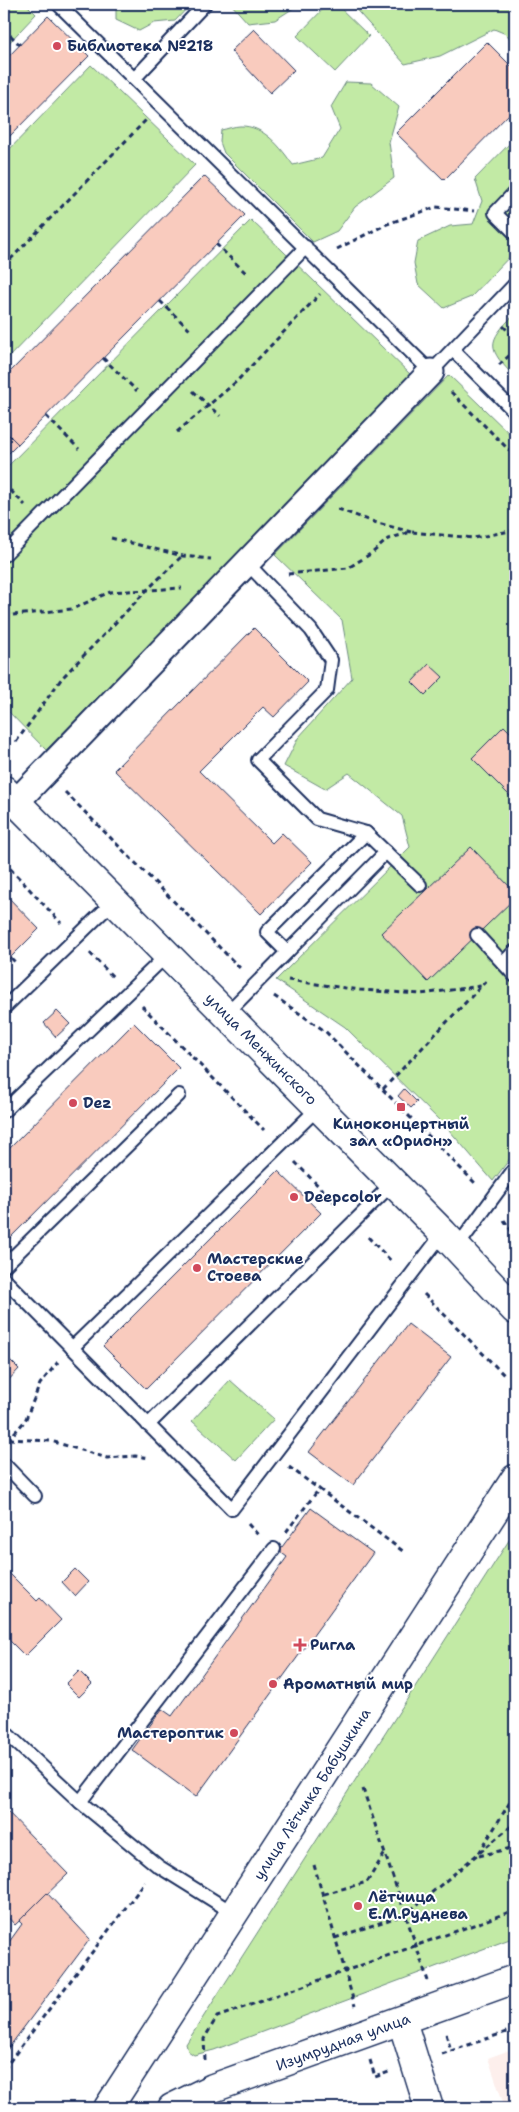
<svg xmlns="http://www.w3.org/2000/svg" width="519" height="2112" viewBox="0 0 519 2112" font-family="'Shantell Sans',sans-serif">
<rect width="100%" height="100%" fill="#fff"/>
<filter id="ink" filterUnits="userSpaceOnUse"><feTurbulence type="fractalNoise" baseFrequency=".02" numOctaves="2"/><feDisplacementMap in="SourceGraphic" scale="10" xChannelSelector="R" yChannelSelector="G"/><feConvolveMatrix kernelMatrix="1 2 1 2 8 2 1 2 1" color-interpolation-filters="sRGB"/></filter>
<g filter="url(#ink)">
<path fill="#fdefec" d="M515,2048V2108H505L488,2058Z"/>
<g fill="#c2eaa5" stroke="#6e8c82">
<path d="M4,4H26L36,14L4,48Z"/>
<path d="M116,4H191L175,21L154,23L139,31L116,20Z"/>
<path d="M231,4H300L275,20L248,23Z"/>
<path d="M328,4H336L369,36L335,72L297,36Z"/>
<path d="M351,4H515V44L506,34L494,29L440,56L405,64Z"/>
<path d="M91,65L195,165L4,362V155Z"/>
<path d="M346,82L371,83L399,107L389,142L394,178L355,207L337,231L313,242L224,153L220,142L221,130C227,129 234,126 240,126C264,125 281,148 293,165L322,158L340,129L331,107Z"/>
<path d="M515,138V251L471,297L444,308L418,284L414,263L418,241L450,226L473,224L482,201L475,179Z"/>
<path d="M251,220L413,377L46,750L4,707V470Z"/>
<path d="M515,314V377C487,349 486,342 515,314Z"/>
<path d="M449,375L515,439V1152L493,1181L449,1130L345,1027L276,980L410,847L402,816L349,773L325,789L284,766L298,738L352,678L342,620L275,555Z"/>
<path d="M230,1380L274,1419L236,1460L192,1421Z"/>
<path d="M515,1531V1937L214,2050L194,2055L188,2051L186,2044Z"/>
</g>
<g fill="#f9cbbe" stroke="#1b2f5e">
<path d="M48,16L89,56L4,142V61Z"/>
<path d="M254,29L294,70L270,93L231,51Z"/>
<path d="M487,42L515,70V108L444,180L396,133Z"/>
<path d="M204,176L245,215L18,444L4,430V378Z"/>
<path d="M4,430L18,444L4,458Z"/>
<path d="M254,628L308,682L274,717L263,707L199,771L272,843L282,833L312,862L261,914L114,770Z"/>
<path d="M429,664L443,677L425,695L412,682Z"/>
<path d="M504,726L515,737V794L512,798L472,758Z"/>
<path d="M471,847L515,892V898L428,982L381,933Z"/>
<path d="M4,893L39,929L4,964Z"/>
<path d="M57,1011L70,1024L56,1037L44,1023Z"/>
<path d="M134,1023L179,1068L5,1243L4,1154Z"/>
<path d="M404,1089L417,1102L411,1108L398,1096Z"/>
<path d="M278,1171L321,1213L146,1389L103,1346Z"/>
<path d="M408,1324L451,1357L353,1485L309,1452Z"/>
<path d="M4,1354L19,1369L4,1385Z"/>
<path d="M311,1508L373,1553L196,1797L132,1750L162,1709L172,1716L287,1557L279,1551Z"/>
<path d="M4,1568L37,1601L40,1598L61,1620L25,1656L4,1635L9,1628L4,1623Z"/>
<path d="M75,1569L88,1582L75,1596L62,1582Z"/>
<path d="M79,1671L92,1684L79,1697L66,1684Z"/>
<path d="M4,1808L68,1874L15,1925L4,1913Z"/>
<path d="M47,1893L90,1939L4,2054V1949L22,1924L19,1921Z"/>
</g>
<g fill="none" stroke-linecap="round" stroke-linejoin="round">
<g stroke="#1b2f5e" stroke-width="16">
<g id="lane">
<path d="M58,4L431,372L515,284"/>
<path d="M134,79L205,4"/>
<path d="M515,192L495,213L515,233"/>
<path d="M453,350L515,412"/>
<path d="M4,555L306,247"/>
<path d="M247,563L311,630L331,660L327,690L258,760L317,819L366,833L420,885"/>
<path d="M477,935L515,976"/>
<path d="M287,952L267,932L366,833"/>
<path d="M503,963L515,951"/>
<path d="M4,1008L114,901"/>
<path d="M226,1014L386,852"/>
<path d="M4,1111L167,955"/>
<path d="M457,1247L515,1168"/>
<path d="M4,1266L179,1095"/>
<path d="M4,1279L232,1509L443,1233"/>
<path d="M72,1348L319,1107"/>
<path d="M148,1425L393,1183"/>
<path d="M4,1464L35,1496"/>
<path d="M4,1731L80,1802L158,1866L235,1914"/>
<path d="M80,1802L274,1549"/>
</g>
</g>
<g stroke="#1b2f5e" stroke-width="29">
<path id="street" d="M16,802L431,372"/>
</g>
<g stroke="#1b2f5e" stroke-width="31">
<g id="secondary">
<path d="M4,790L443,1233L515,1310"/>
<path d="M402,2021L429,2108"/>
<path d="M108,2108L515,1479"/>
<path d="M172,2108L213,2088L515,1979"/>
</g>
</g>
<g stroke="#1b2f5e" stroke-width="3" stroke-dasharray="5 4" stroke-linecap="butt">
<path d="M4,29L20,45"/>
<path d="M216,244L248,275"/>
<path d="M337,249L387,224L436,207L474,211"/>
<path d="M4,266L146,120"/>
<path d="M160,301L192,332"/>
<path d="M503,326L515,338"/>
<path d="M103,358L137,391"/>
<path d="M499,365L510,355"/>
<path d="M193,391L220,416"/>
<path d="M451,392L515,456"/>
<path d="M46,416L79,449"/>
<path d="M177,432L236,382L320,294"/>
<path d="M4,484L25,505"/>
<path d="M338,509L374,522L411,532"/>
<path d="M111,538L183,556L211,559"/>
<path d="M288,574L348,568L372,553L388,539L411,532L474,538L515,530"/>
<path d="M4,616L72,609L110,592L147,590L182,556"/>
<path d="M16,742L62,678L147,590L182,588"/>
<path d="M65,792L240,968"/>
<path d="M4,862L61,923"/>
<path d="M90,953L113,977"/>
<path d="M11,958L17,964"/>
<path d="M288,980L360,990L421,994L481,986"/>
<path d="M274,996L325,1031L477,1185"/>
<path d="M142,1006L264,1130"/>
<path d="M383,1089L488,979"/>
<path d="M295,1162L339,1207"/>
<path d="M504,1220L515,1236"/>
<path d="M368,1237L393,1263"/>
<path d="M424,1294L506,1377"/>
<path d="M9,1439L51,1441L107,1458L135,1456L150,1458"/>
<path d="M8,1440L25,1421L40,1384L58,1362"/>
<path d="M289,1467L319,1489"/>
<path d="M248,1524L259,1536"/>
<path d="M286,1532L319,1489L404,1552"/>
<path d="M363,1789L428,1981"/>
<path d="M479,1853L515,1794"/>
<path d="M479,1856L515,1847"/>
<path d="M314,1865L345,1971L515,1910"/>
<path d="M324,1894L367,1882L385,1853"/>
<path d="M335,1938L406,1914L515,1823"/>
<path d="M446,2034L451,2050"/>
<path d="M442,2054L515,2029"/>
<path d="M205,2060L204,2039L217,2017L345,1971L355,2006"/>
<path d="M370,2060L375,2077L389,2072"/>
<path d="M4,2069L145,1882"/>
</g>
<use href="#lane" stroke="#fff" stroke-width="12"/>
<use href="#street" stroke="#fff" stroke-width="25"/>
<use href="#secondary" stroke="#fff" stroke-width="28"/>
</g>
</g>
<g fill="#d1495b" stroke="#fff" stroke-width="2">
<circle cx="57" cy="46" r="5"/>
<circle cx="73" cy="1103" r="5"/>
<rect x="396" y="1102" width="10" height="10" rx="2.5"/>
<circle cx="294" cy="1197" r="5"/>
<circle cx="197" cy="1268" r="5"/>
<path d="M297.5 1637.5h5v5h5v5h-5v5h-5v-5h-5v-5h5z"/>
<circle cx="273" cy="1684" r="5"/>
<circle cx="234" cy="1733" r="5"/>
<circle cx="358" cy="1906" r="5"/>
</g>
<g text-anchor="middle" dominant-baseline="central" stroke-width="4" stroke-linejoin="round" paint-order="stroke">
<g font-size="15" font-weight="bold" fill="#1b2f5e" stroke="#fff" text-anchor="start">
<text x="67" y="46">Библиотека №218</text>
<text x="83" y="1103">Dez</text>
<text x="401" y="1124" text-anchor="middle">Киноконцертный<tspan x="401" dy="17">зал «Орион»</tspan></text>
<text x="304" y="1197">Deepcolor</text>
<text x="207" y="1259">Мастерские<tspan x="207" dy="17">Стоева</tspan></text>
<text x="310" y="1645">Ригла</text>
<text x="283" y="1684">Ароматный мир</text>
<text x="224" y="1733" text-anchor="end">Мастероптик</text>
<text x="368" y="1897">Лётчица<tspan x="368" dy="17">Е.М.Руднева</tspan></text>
</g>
<g font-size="15" fill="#1b2f5e" stroke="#fff">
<text transform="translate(261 1049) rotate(45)">улица Менжинского</text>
<text transform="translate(312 1794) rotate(-57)">улица Лётчика Бабушкина</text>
<text transform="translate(343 2042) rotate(-20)">Изумрудная улица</text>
</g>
</g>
<rect width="519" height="2112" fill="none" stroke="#fff" stroke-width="20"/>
<rect x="10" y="10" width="499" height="2092" fill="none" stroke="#1b2f5e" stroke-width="2" filter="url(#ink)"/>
</svg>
